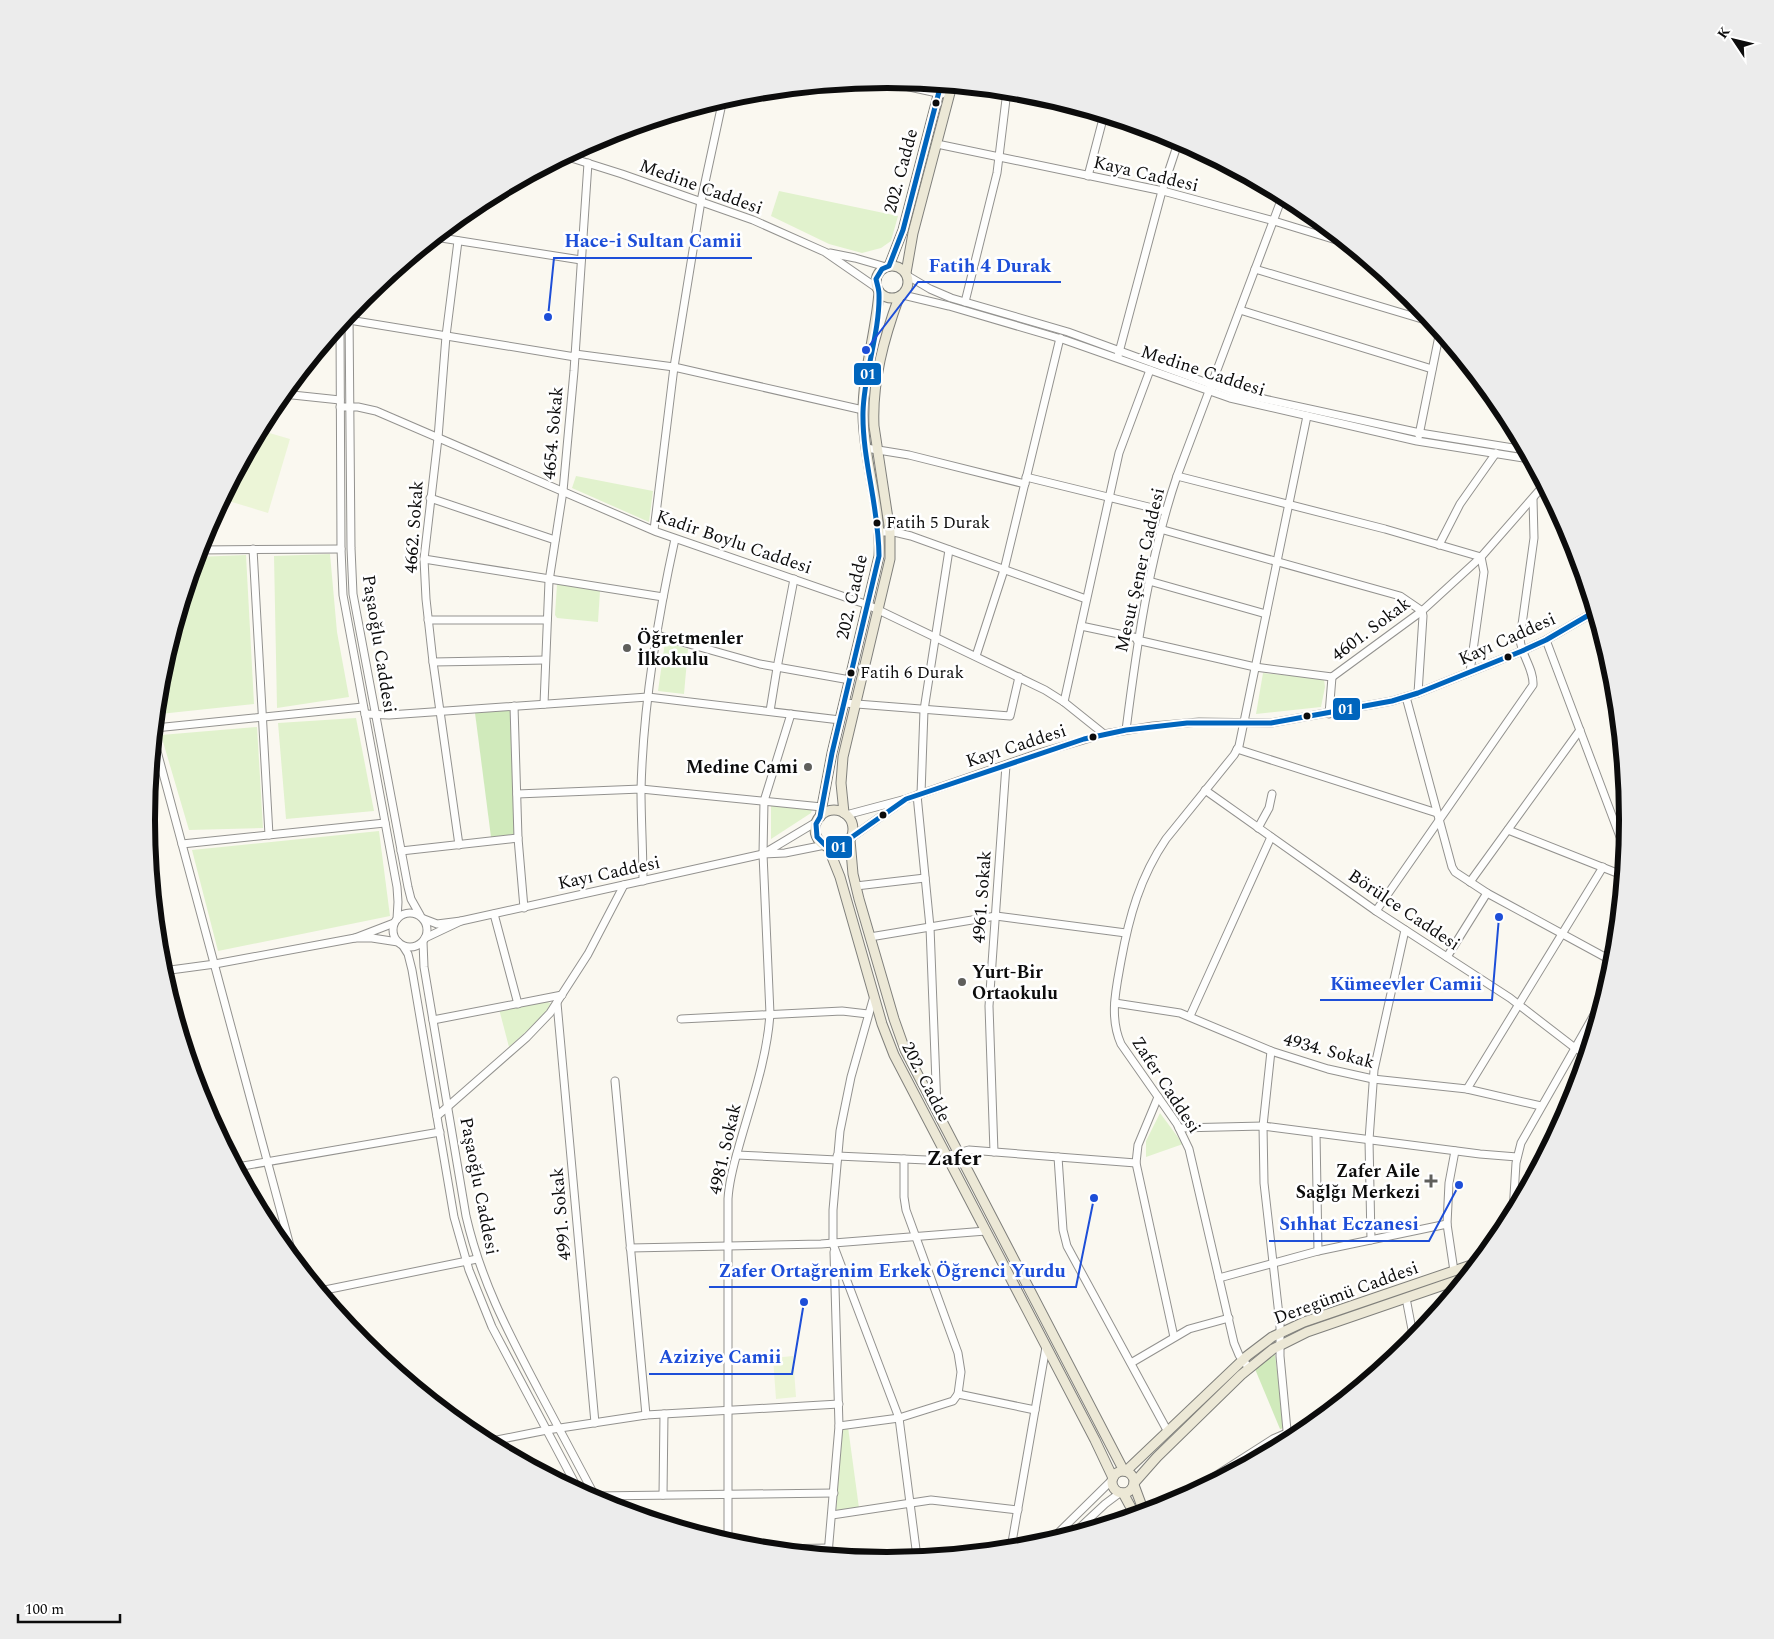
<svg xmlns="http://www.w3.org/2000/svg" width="1774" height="1639" viewBox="0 0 1774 1639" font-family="Spectral,serif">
<rect width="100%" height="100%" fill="#faf8f0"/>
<g fill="#e1f2cd">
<path d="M779,191L898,216L891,241L881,248L862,253L829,244L771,216Z"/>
<path d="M576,476L653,491L649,522L572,488Z"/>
<path d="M330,554L337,632L349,697L277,708L274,556Z"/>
<path d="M246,555L254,704L160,714L161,675L196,557Z"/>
<path d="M557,584L600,591L598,622L557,618L555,615Z"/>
<path d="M665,642L688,649L684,694L658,691Z"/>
<path d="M1263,673L1324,679L1325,687L1321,707L1256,714Z"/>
<path d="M356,718L374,811L286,819L278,723Z"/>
<path d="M257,727L263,828L189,830L161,735Z"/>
<path d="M773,803L810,807L812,810L811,813L771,839V806Z"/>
<path d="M379,831L390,916L218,951L192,850Z"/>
<path d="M543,1000L552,1004L540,1019L509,1047L499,1009Z"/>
<path d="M1160,1113L1183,1144L1146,1157V1141Z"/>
<path d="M841,1427H848L859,1508L836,1512Z"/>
</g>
<g fill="#d0eabb">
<path d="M511,710L515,834L491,837L475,713Z"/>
<path d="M1275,1354L1284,1428L1280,1429L1255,1369L1270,1357Z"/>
</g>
<g fill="#ecf5d7">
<path d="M259,430L290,439L268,513L222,499Z"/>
<path d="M793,1356L796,1397L776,1399L773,1358Z"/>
</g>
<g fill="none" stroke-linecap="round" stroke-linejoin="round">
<g stroke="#93928f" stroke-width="9">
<g id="minor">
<path d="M877,80L942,94"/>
<path d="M937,144L1163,191L1274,221L1346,243"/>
<path d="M565,156L622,174L753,220L825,252L877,288"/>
<path d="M1088,176L1104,115"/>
<path d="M435,237L581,260"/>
<path d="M458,241L446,336L438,438L424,559L426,599L433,662L459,845"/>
<path d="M830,253L855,258L886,267"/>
<path d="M1255,269L1432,322"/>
<path d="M908,276L930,289L951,298L1068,332L1232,392L1420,433L1526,450"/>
<path d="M903,295L949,306L1065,340L1230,398L1417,441L1530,459"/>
<path d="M965,302L997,173L1007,91"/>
<path d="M1240,310L1432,369"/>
<path d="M349,313L351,548L353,594L408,887L411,899L420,915"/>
<path d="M349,320L575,357"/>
<path d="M340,324L341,549L343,595L397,887L398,902L397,919"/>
<path d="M575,354L674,367L863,410"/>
<path d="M1118,356L1162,191L1179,140"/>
<path d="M283,394L340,400"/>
<path d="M340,407H358L376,411L657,532L868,605L1045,690L1064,702L1104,734"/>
<path d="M1419,435L1440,331"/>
<path d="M866,448L909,455L1025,484"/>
<path d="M1177,476L1385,529L1481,557L1484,572L1470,672"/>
<path d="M1026,477L1165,511"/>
<path d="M430,498L555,540"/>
<path d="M1160,529L1400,596L1422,611L1423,616L1418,693"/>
<path d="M654,530L674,367L701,201L723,99"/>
<path d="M879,532H894L911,536L1086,599"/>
<path d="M1439,545L1460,504L1496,453"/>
<path d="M253,549L269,835"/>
<path d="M198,550L341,549"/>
<path d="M424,559L663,597"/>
<path d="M1149,581L1266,614"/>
<path d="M428,620H547"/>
<path d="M1081,626L1138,638"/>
<path d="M657,635L760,664L850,680"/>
<path d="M1137,640L1255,667L1332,677L1422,611L1481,557L1544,485"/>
<path d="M1546,640L1625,850"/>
<path d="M976,656L1004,570L1060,338"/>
<path d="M433,662L545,660"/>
<path d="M1406,697L1452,867L1455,872L1487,893L1614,962"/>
<path d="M1064,702L1119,453L1150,370"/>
<path d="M844,703L1010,716L1019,677"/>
<path d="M544,704L549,581L563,491L574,371L588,163"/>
<path d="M514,706L518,838L524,908"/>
<path d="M770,711L777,668L794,579"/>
<path d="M365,714L389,715L648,697L840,720"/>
<path d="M1329,714L1332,677"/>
<path d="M155,728L363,707"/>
<path d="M1126,730C1137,644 1149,559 1177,476L1283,195"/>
<path d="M154,740L293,1257"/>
<path d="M1237,749L1437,813"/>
<path d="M1205,790L1376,911L1510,998L1575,1048L1586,1054"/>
<path d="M517,794L641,789L822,807"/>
<path d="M921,794L924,710L949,550"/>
<path d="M917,795L930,927L937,1109"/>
<path d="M846,815L906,799L1039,753L1104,734L1153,726L1199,722L1271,723L1392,701L1418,693L1522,651L1546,640L1594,612"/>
<path d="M818,821L763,854L785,853L825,845"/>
<path d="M1258,828L1269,808L1272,794"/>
<path d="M1508,830L1622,875"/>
<path d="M852,837L900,803"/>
<path d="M182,844L385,823"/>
<path d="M401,851L518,838"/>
<path d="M643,881C643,851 641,820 641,790C643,706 657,621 675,539"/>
<path d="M1470,882L1580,730"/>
<path d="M856,886L925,878"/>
<path d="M1376,911L1533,685C1534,669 1521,655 1520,639L1534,538L1533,499"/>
<circle cx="410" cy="930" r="17"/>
<path d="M494,914L518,1004"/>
<path d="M424,919L437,924L461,921L425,938"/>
<path d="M461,921L763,854"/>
<path d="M394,923L355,938H372L398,942"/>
<path d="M870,937L996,916L1126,933"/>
<path d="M423,942L424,967L466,1216C481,1281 507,1330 538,1389C558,1426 577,1463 597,1500"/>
<path d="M403,946L408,954L412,970L454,1217L469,1270L492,1327L579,1491"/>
<path d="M1447,957L1487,893"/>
<path d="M163,971L215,964L355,938"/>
<path d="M874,996L851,1077L840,1131L833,1210V1244L899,1418L917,1557"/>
<path d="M557,1003L595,1423"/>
<path d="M1115,1003L1180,1013L1271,1051L1328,1069L1373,1079L1467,1089L1541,1106"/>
<path d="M1190,1016L1271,837"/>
<path d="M681,1019L842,1011L868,1014"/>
<path d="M433,1020L562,995"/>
<path d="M1271,1051L1263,1126L1264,1183L1280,1324V1356L1288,1441"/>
<path d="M615,1081L646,1415"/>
<path d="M1467,1089L1603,867"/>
<path d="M1158,1097L1138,1145L1136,1163L1174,1337"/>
<path d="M437,1116L527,1037L550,1013L588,954L624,885"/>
<path d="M1179,1128L1263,1126L1480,1154L1517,1157"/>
<path d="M1316,1133L1318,1251"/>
<path d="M994,1152L989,1006L1006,765"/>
<path d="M737,1155L837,1160"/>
<path d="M837,1156L949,1161"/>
<path d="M946,1156L969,1150L1136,1163"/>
<path d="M1058,1157L1063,1230L1067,1246L1168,1432"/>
<path d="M904,1159V1197L906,1210L958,1353L961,1372L958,1394"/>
<path d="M237,1167L440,1132"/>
<path d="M1513,1212L1516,1163L1521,1143L1603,999"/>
<path d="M1371,1240L1369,1140L1374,1070L1405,930"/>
<path d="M630,1248L821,1244L986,1231"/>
<path d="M1454,1271L1447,1224L1449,1183L1455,1151"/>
<path d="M1219,1278L1318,1251L1447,1224"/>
<path d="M320,1291L477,1259"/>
<path d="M1406,1298L1414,1340"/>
<path d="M1131,1363L1189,1329L1229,1318"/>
<path d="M1249,1368L1239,1355L1234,1343L1189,1149L1177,1124L1121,1044C1109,1017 1116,989 1121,961C1129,917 1140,877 1166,839L1234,755L1239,746L1307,416"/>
<path d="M839,1426L899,1418L953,1401L958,1394L1035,1410"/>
<path d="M487,1442L547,1430L646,1415L839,1404"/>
<path d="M1199,1489L1198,1487L1273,1439L1287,1433L1305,1430"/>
<path d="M663,1495L664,1414"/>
<path d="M594,1496L834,1493"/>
<path d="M832,1515L931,1500L1018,1510"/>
<path d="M1074,1533L1105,1504L1121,1492"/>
<path d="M1051,1540L1112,1480"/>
<path d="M728,1542V1199C729,1181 734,1163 739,1146C751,1103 767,1059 770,1014L763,854L764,801L791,714"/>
<path d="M1011,1548L1046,1347"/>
<path d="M776,1549L829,1548"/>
<path d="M828,1554L839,1426L834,1252"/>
</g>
</g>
<g stroke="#80807c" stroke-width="11">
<g id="major">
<circle cx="892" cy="282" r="16"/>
<path d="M889,266L903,230L941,84"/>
<path d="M906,273L913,233L952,85"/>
<circle cx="834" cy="829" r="19"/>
<path d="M844,813L841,783L843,757L890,559V532L874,426C872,381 884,338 899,297"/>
<path d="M820,817L832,753L879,556C882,509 864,463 863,416C862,375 876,333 879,292"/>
<path d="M850,840L853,874L859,899L894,1019L905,1050L1124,1471"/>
<path d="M828,847L840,877L882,1024L894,1055L1095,1440L1113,1478"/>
<circle cx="1123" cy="1482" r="11"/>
<path d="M1126,1471L1247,1356L1272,1337L1304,1322L1477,1263"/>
<path d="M1134,1483L1157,1457L1241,1375L1273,1349L1307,1332L1464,1278"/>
<path d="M1134,1485L1144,1512"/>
<path d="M1123,1493L1135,1515"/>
</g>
</g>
<use href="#minor" stroke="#fefefd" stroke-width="7"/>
<use href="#major" stroke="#ece8d6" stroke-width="9"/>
<g stroke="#fff" stroke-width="9">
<path id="bus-1" d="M941,84L903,230L889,266L882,269L876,279C877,284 879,289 879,294C880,333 864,372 863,412C862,460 879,507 879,556L832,753L820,817L816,824L817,837L825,845L836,848L844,845L852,837L906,799L1084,739L1126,730L1187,723H1271L1392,701L1418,693L1522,651L1546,640L1594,612"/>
</g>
<use href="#bus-1" stroke="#0065bd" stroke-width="5"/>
</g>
<g fill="#0c0c0c" stroke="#fff" stroke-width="2">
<circle cx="936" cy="103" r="4.5"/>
<circle cx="877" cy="523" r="4.5"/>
<circle cx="1508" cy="657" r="4.5"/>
<circle cx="851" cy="673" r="4.5"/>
<circle cx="1307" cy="716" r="4.5"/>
<circle cx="1093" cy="737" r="4.5"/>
<circle cx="883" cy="815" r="4.5"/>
</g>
<g fill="#5f5f5c" stroke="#fff" stroke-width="2">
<circle cx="627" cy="648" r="5"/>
<circle cx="808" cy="767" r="5"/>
<circle cx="962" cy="982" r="5"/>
<path d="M1428.5 1173.5h5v5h5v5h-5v5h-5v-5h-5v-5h5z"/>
</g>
<g text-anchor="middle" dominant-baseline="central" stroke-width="5" stroke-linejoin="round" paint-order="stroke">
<g font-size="17" fill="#0c0c0c" stroke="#fff" text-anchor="start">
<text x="886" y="523">Fatih 5 Durak</text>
<text x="860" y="673">Fatih 6 Durak</text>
</g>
<g font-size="18" fill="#0c0c0c" stroke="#fff">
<text transform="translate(901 171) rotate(-75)">202. Cadde</text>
<text transform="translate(1146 174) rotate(13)">Kaya Caddesi</text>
<text transform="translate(701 187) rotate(20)">Medine Caddesi</text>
<text transform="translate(1203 371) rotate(18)">Medine Caddesi</text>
<text transform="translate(553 433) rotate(-85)">4654. Sokak</text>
<text transform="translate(414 527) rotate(-86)">4662. Sokak</text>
<text transform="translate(734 542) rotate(19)">Kadir Boylu Caddesi</text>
<text transform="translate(1140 570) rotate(-77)">Mesut Şener Caddesi</text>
<text transform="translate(852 597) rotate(-77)">202. Cadde</text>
<text transform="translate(1371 629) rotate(-37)">4601. Sokak</text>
<text transform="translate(1507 639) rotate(-24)">Kayı Caddesi</text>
<text transform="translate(379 644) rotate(81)">Paşaoğlu Caddesi</text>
<text transform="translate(1016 746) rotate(-18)">Kayı Caddesi</text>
<text transform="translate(609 873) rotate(-12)">Kayı Caddesi</text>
<text transform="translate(982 897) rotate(-86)">4961. Sokak</text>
<text transform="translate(1404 910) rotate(34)">Börülce Caddesi</text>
<text transform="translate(1329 1051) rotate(15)">4934. Sokak</text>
<text transform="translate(926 1082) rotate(63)">202. Cadde</text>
<text transform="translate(1166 1085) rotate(57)">Zafer Caddesi</text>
<text transform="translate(725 1149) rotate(-77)">4981. Sokak</text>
<text transform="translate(479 1186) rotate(79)">Paşaoğlu Caddesi</text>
<text transform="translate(561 1214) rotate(-95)">4991. Sokak</text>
<text transform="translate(1346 1293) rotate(-20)">Deregümü Caddesi</text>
</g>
<g font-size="18" font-weight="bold" fill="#0c0c0c" stroke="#fff" text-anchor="start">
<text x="637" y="638">Öğretmenler<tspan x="637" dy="21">İlkokulu</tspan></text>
<text x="798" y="767" text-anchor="end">Medine Cami</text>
<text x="972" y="972">Yurt-Bir<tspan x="972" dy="21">Ortaokulu</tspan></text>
<text x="1420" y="1171" text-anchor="end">Zafer Aile<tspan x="1420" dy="21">Sağlğı Merkezi</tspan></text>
</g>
<g font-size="22" font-weight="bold" fill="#0c0c0c" stroke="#fff">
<text x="954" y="1158">Zafer</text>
</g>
</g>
<path d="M0 0H1774V1639H0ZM155 820a732 732 0 1 1 1464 0a732 732 0 1 1-1464 0Z" fill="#ececec" fill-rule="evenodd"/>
<path fill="none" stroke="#0c0c0c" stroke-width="6" d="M155 820a732 732 0 1 1 1464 0a732 732 0 1 1-1464 0Z"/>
<path fill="none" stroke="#1d4ed8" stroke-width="2" d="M548 317L554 258H752M866 350L918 282H1061M1499 917L1492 1000H1320M1459 1185L1429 1241H1269M1094 1198L1076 1287H709M804 1302L792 1374H649"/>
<g fill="#1d4ed8" stroke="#fff" stroke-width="2">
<circle cx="548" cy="317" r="5"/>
<circle cx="866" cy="350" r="5"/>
<circle cx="1499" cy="917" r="5"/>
<circle cx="1459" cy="1185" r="5"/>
<circle cx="1094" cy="1198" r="5"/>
<circle cx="804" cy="1302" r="5"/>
</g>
<g font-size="19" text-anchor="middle" font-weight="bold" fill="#1d4ed8" stroke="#fff" stroke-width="5" stroke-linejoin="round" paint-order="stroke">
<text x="653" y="247">Hace-i Sultan Camii</text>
<text x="990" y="272">Fatih 4 Durak</text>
<text x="1406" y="990">Kümeevler Camii</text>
<text x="1349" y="1230">Sıhhat Eczanesi</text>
<text x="892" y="1277">Zafer Ortağrenim Erkek Öğrenci Yurdu</text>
<text x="720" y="1363">Aziziye Camii</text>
</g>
<g stroke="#fff" stroke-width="2">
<rect x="853" y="362" width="29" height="24" rx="5" fill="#0065bd"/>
<rect x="1332" y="697" width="29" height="24" rx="5" fill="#0065bd"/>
<rect x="825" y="835" width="28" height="24" rx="5" fill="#0065bd"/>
</g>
<g font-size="14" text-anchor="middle" font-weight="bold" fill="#fff">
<text x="868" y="379">01</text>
<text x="1346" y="714">01</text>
<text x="839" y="852">01</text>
</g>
<g transform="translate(1734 40) rotate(305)" stroke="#ffffff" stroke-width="4" paint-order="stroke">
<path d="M0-4L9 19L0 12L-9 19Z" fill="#0c0c0c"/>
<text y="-8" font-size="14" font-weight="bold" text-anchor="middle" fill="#0c0c0c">K</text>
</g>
<path d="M18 1614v8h102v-8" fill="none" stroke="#0c0c0c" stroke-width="2.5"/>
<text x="25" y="1614" font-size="15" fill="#0c0c0c" stroke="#ffffff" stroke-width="4" paint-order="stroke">100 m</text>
</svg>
